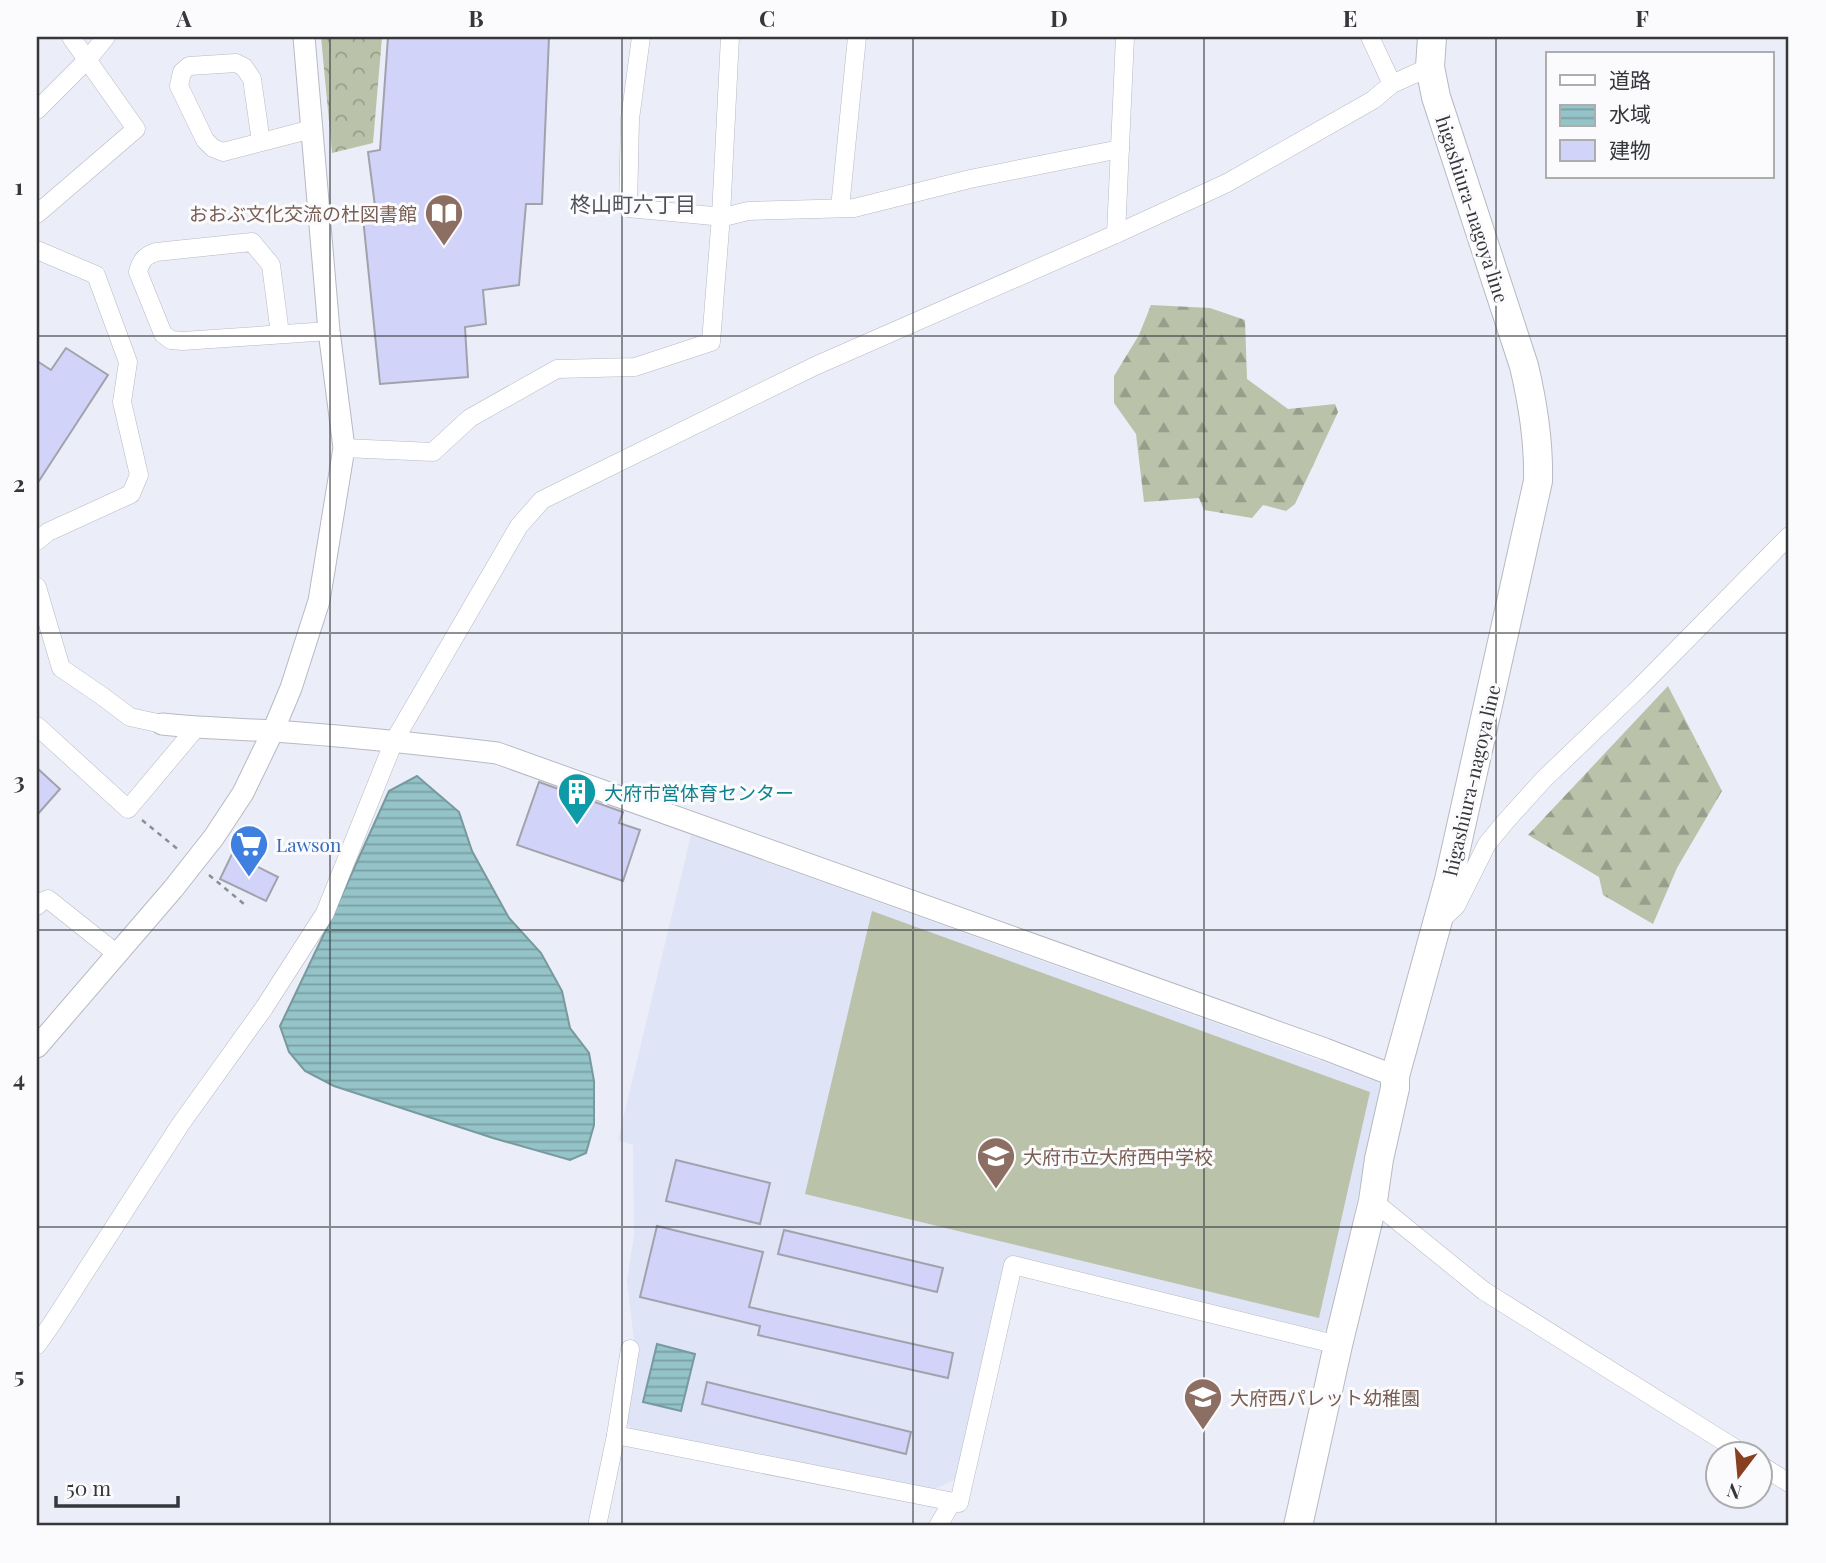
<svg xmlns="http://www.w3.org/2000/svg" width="1826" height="1563" viewBox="0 0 1826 1563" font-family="'Playfair Display','Noto Sans JP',serif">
<defs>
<pattern id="forest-firs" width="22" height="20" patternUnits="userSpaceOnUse" patternTransform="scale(1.75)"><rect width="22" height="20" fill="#bbc2aa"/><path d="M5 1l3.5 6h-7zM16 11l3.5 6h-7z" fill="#999e8c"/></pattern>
<pattern id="park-crowns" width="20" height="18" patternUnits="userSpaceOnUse" patternTransform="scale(1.75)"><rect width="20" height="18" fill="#bbc2aa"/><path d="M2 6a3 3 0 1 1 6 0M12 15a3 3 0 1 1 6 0" fill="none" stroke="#999e8c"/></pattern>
<pattern id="water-rules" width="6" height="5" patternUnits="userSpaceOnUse" patternTransform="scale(1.75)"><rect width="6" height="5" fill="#94c3c8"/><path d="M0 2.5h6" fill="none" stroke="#7a9fa4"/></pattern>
</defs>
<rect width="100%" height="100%" fill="#ebeef8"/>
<path fill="#dfe4f6" d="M691,835L1382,1083L1330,1327L1322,1331L1008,1256L957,1479L932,1490L633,1431L624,1418L635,1349L627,1281L634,1235L633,1145L618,1140Z"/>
<g fill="url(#forest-firs)">
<path d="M1151,305L1210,308L1245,320L1247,379L1288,409L1335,404L1338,412L1295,504L1286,511L1263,505L1252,518L1204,510L1199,498L1144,502L1136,434L1114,403V376L1139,335Z"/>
<path d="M1668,686L1722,791L1677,868L1653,924L1603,895L1599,877L1528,835Z"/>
</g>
<path fill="url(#park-crowns)" d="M321,37H382L373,143L332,153Z"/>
<path fill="#bbc2aa" d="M872,911L1370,1092L1319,1318L805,1194Z"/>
<g fill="url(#water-rules)" stroke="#78999e" stroke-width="2">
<path d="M417,776L459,812L472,851L509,918L541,953L562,991L570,1028L589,1053L594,1081V1125L586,1153L570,1160L493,1138L334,1086L305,1071L289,1052L280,1026L332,917L389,791Z"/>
<path d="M657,1344L695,1354L681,1411L643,1402Z"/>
</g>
<g fill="#d1d3f8" stroke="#a1a2ac" stroke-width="2">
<path d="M388,37H549L542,204H526L519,285L483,290L486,324L465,327L468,377L380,384L362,208L375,206L368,152L380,150Z"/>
<path d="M66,348L108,375L37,484V361L51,370Z"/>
<path d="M37,768L60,789L37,815Z"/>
<path d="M539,782L623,812L619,823L640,830L623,881L517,845Z"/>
<path d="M232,854L278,877L266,901L220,879Z"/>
<path d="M676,1160L770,1183L760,1224L666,1201Z"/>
<path d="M657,1226L763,1252L749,1307L953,1353L948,1378L758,1335L760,1326L640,1297Z"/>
<path d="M784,1230L943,1268L937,1292L778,1254Z"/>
<path d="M707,1382L911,1432L906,1454L702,1404Z"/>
</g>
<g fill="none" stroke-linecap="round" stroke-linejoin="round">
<g stroke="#b7b9c3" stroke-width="19">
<g id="minor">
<path d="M641,37L630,119L628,208L724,217L748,211L854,208L970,179L1120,149"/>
<path d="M1370,37L1392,84"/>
<path d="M37,110L88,59L106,37"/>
<path d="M261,142L252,79L244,67L236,63L189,66L182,72L179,86L205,140L213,148L223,152L312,129"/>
<path d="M840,208L857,37"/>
<path d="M37,214L136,129L71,37"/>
<path d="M1116,234L1125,37"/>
<path d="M37,250L96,275L128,362L122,402L139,475L131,494L48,532L37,541"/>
<path d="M280,334L271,265L252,242L156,252C145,256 141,260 138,272L163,334L171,340L183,341L329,331"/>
<path d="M344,448L433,452L470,418L557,369L635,367L711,342L721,216L730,37"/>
<path d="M37,587L61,668L102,696L130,717L162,724"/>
<path d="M37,726L128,809L196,728"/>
<path d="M37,906L41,902L48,899L117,954"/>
<path d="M1441,920L1456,906L1487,844L1506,821L1544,779L1640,687L1789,536"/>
<path d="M1373,1201L1484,1291L1744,1454"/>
<path d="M37,1345L51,1325L180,1125L264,1008L325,913L394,741L519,526L542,500L815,366L1116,234L1227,183L1373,100L1392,84L1430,67"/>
<path d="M616,1435L959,1503L1013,1265L1338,1345"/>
<path d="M1759,1464L1789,1483"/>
<path d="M597,1526L616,1435L630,1349"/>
<path d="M938,1526L952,1502"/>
</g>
</g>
<g stroke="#b7b9c3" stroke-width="23">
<g id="tertiary">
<path d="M162,724C199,728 236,729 274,731C348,736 422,744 497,753L1325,1049L1395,1076"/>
<path d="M37,1047L173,889L214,837L243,793L273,731L291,688L319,601L344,448L329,331L304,37"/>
</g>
</g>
<g stroke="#b7b9c3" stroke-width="30">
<path id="primary" d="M1298,1526L1338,1345L1373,1201L1379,1159L1395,1088V1076L1449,880L1538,481C1539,441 1533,404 1524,366L1436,97L1430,67L1432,37"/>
</g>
<g stroke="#8b8e94" stroke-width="2.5" stroke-dasharray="5 5" stroke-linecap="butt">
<path d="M142,820L180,851"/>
<path d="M209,875L244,904"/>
</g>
<use href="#minor" stroke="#fff" stroke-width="18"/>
<use href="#tertiary" stroke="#fff" stroke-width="21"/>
<use href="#primary" stroke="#fff" stroke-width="28"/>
</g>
<path fill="none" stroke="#35373b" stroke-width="2" stroke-opacity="0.55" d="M330,37V1526M622,37V1526M913,37V1526M1204,37V1526M1496,37V1526M37,336H1789M37,633H1789M37,930H1789M37,1227H1789"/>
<defs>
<g id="library-pin" transform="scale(2.0125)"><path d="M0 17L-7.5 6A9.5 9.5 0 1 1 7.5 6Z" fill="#8d6e63" stroke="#fbfbfd"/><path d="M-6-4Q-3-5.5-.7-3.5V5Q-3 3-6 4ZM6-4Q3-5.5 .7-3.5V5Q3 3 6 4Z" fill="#fff"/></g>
<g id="building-pin" transform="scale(2.0125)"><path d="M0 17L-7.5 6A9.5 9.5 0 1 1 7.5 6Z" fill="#0f9aa8" stroke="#fbfbfd"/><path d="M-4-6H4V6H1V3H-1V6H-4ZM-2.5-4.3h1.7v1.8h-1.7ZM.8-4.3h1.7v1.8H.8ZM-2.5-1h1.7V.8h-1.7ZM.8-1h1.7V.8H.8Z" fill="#fff"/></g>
<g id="supermarket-pin" transform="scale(2.0125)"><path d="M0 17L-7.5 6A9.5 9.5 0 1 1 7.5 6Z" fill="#3f7fe0" stroke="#fbfbfd"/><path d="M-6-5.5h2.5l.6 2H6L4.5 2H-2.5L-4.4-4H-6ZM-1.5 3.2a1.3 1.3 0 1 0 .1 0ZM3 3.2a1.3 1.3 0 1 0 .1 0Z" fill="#fff"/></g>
<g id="school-pin" transform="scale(2.0125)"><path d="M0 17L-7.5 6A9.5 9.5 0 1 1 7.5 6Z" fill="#8d6e63" stroke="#fbfbfd"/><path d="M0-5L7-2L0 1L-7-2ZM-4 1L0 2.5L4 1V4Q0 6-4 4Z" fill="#fff"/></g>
</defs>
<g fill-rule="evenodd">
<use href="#library-pin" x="444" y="213"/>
<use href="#building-pin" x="577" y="792"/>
<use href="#supermarket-pin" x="249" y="844"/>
<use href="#school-pin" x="996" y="1156"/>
<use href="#school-pin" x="1203" y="1397"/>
</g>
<g text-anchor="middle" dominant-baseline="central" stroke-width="6" stroke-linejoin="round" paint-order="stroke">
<g font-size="19" fill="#35373b" stroke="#fbfbfd">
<text transform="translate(1473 209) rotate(72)">higashiura-nagoya line</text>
<text transform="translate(1471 780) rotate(-77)">higashiura-nagoya line</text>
</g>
<g font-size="19" fill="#785e54" stroke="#fbfbfd" text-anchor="start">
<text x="417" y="213" text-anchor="end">おおぶ文化交流の杜図書館</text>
<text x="1023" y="1156">大府市立大府西中学校</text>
<text x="1230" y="1397">大府西パレット幼稚園</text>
</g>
<g font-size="19" fill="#0d838f" stroke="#fbfbfd" text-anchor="start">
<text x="604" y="792">大府市営体育センター</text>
</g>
<g font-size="19" fill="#366cbe" stroke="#fbfbfd" text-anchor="start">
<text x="276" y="844">Lawson</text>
</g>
<g font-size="21" fill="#4f515a" stroke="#fbfbfd">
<text x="633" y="203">柊山町六丁目</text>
</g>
</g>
<rect width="1826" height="1563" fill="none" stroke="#fbfbfd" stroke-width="77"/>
<rect x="1546" y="52" width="228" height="126" fill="#fbfbfd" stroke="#acadaf" stroke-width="2"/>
<rect x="1560" y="75" width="35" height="10" fill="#ffffff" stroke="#acadaf" stroke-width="2"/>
<text x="1609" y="88" font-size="21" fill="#35373b">道路</text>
<rect x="1560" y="105" width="35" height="21" fill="url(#water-rules)" stroke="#acadaf" stroke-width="2"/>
<text x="1609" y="122" font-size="21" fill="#35373b">水域</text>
<rect x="1560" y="140" width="35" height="21" fill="#d1d3f8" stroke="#acadaf" stroke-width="2"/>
<text x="1609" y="158" font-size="21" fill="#35373b">建物</text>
<g transform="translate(1739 1475) rotate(196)"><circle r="33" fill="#fbfbfd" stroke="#acadaf" stroke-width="2"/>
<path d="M0-5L12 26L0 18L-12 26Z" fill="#884021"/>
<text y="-10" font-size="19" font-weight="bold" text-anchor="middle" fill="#35373b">N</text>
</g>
<path d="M56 1496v10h122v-10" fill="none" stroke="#35373b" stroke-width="3.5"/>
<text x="66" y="1496" font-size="21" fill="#35373b" stroke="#fbfbfd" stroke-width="5" paint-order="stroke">50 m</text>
<rect x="38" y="38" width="1749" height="1486" fill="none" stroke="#35373b" stroke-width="2.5"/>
<g font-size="23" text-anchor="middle" font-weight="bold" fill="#35373b">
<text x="184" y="27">A</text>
<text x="476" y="27">B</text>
<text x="767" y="27">C</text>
<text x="1059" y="27">D</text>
<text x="1350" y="27">E</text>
<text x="1642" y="27">F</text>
<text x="19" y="195">1</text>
<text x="19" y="492">2</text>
<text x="19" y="789">3</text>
<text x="19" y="1087">4</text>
<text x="19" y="1384">5</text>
</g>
</svg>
